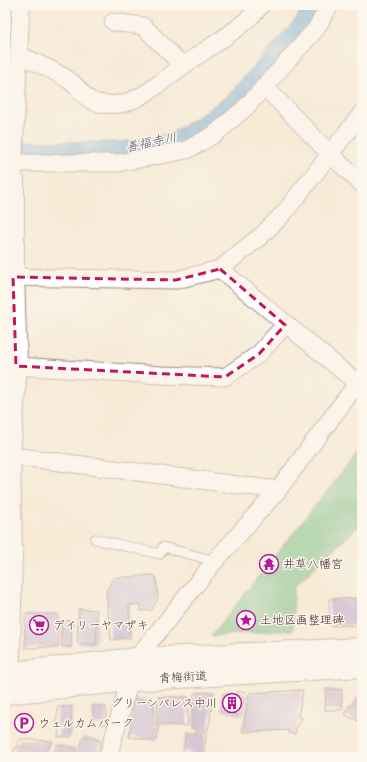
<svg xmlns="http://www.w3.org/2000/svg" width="367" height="762" viewBox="0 0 367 762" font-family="'Shantell Sans','Klee One',sans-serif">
<rect width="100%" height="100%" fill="#fbf7ec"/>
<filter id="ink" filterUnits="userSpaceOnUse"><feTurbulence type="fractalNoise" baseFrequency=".025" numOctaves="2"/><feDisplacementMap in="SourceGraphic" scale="8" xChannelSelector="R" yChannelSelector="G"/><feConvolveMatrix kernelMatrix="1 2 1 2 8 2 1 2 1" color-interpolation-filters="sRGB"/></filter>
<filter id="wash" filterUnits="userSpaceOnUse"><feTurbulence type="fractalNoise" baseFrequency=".012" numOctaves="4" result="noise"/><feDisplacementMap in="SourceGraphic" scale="16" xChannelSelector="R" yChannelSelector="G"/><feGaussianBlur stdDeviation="0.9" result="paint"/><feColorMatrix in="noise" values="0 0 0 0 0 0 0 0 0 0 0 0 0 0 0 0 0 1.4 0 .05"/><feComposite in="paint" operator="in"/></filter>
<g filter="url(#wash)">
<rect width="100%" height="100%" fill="#f7ebd8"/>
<path fill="#6fbe87" stroke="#5c6e59" d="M362,447V523L294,587L293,630L211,636Z"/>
<path fill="#64a7d9" stroke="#576382" d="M303,5H322L311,26L237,110L181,148L121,161L5,156V141L117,142L146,139L171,133L199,116L228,95L297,18Z"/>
<g id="blocks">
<g fill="#ad9cd1">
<path d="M153,575L156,577L158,598L152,610L141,611V604L129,605L130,638L111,640L106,592L113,578Z"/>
<path d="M362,598V625L330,626L329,599Z"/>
<path d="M79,609L97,610L96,645L77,643Z"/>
<path d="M25,614H58V647L25,648Z"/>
<path d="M72,620L71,647L61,646L62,621Z"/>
<path d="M326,689L342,690V710H325Z"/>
<path d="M303,690L298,716L302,718L300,722L298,721L295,734L288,733L289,730L242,732L249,693Z"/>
<path d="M238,691L245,692L241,716L220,711L223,693L237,695Z"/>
<path d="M360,691L362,692V723L345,715L349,706L351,707Z"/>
<path d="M214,692L208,731L192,729L194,693Z"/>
<path d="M158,697H188L187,726L156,724Z"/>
<path d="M134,699L154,700L153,725L159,727L156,741L129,737Z"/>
<path d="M92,706L106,707V724L94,725Z"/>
<path d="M58,707H72L71,737H58L59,725H56Z"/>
<path d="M196,732L207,733L203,757L183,751L186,733L196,735Z"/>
<path d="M83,736L101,741L96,757L79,753Z"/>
<path d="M20,739L52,741L43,757H40L35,752L17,745Z"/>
<path d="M57,744L77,749L75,757H53Z"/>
<path d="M16,747L34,755L33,757H14L12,756Z"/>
</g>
</g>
</g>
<g filter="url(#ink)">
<use href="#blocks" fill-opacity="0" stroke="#a08582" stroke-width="1"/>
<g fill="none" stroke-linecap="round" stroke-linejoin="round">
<g stroke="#a08582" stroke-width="11">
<path id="lane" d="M95,539L160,554L163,547L215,561"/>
</g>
<g stroke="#a08582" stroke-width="19">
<g id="street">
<path d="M113,22L143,26L176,59L180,68"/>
<path d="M18,54C35,63 55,70 70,81C80,88 84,100 98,103C106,105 120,105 128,102C149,94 166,78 184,65C208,47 243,29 261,5"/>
<path d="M264,86L330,154L362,184"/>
<path d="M14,163H118L187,150L215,134L246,107L316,29L330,5"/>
<path d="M13,175L21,5"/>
<path d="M220,269L357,383"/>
<path d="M5,277L176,280L220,269L262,235L284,213L362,113"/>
<path d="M16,366L161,375L225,377L259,354L285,325"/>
<path d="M5,455L278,490"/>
<path d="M136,659L215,561L278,490L362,377"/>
<path d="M108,757L130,680"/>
</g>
</g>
<g stroke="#a08582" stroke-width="24">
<path id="secondary" d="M5,674L9,658L11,553L9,455L16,366L13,277V180"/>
</g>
<g stroke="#a08582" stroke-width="24">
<g id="primary">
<path d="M5,674L136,659L362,649"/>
<path d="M5,693L130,680L362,666"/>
</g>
</g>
<use href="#lane" stroke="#fff" stroke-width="9"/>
<use href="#street" stroke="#fff" stroke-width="17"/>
<use href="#secondary" stroke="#fff" stroke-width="22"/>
<use href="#primary" stroke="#fff" stroke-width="22"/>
</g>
</g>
<path d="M0 0H367V762H0ZM220,269L285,325L259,354L225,377L16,366L13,277L176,280Z" fill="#f7ebd8" fill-opacity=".55" fill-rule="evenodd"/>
<path fill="none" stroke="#c2185b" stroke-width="3" stroke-dasharray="8 5" stroke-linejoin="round" d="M220,269L285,325L259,354L225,377L16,366L13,277L176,280Z"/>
<defs>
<g id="temple-ring" transform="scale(1)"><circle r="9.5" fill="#fbf7ec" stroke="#b5179e" stroke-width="1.5"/><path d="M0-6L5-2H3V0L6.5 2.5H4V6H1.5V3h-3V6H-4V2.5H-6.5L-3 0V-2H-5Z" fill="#b5179e"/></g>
<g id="sight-ring" transform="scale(1)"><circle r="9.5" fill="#fbf7ec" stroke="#b5179e" stroke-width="1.5"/><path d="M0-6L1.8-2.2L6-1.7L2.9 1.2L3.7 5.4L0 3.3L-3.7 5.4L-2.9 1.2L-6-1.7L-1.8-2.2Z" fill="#b5179e"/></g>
<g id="supermarket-ring" transform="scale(1)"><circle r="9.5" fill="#fbf7ec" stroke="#b5179e" stroke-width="1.5"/><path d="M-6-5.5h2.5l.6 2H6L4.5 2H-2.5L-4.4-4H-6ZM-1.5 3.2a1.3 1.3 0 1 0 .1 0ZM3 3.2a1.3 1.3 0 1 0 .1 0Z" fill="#b5179e"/></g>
<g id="building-ring" transform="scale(1)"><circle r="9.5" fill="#fbf7ec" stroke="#b5179e" stroke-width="1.5"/><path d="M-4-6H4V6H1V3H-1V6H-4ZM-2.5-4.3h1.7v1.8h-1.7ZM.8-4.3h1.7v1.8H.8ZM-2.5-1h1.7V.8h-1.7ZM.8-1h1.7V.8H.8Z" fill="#b5179e"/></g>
<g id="parking-ring" transform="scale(1)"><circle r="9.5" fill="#fbf7ec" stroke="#b5179e" stroke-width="1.5"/><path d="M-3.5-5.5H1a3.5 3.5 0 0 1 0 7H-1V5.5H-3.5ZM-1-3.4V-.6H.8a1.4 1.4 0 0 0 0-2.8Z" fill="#b5179e"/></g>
</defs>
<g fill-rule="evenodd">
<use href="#temple-ring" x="269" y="564"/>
<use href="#sight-ring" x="246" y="620"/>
<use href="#supermarket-ring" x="39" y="625"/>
<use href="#building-ring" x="232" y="703"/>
<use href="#parking-ring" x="24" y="723"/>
</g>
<g text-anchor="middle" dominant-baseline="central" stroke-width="3" stroke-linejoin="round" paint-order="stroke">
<g font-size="12" fill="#4a1f2b" stroke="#fbf7ec" text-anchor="start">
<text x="283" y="564">井草八幡宮</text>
<text x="260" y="620">土地区画整理碑</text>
<text x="53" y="625">デイリーヤマザキ</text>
<text x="218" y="703" text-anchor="end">グリーンパレス中川</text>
<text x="38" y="723">ウェルカムパーク</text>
</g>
<g font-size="12" fill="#4a1f2b" stroke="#fbf7ec">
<text transform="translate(183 677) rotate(-3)">青梅街道</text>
</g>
<g font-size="13" font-style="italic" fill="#545571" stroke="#fbf7ec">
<text transform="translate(151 142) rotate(-12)">善福寺川</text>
</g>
</g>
<rect width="367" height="762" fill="none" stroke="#fbf7ec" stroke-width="20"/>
</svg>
